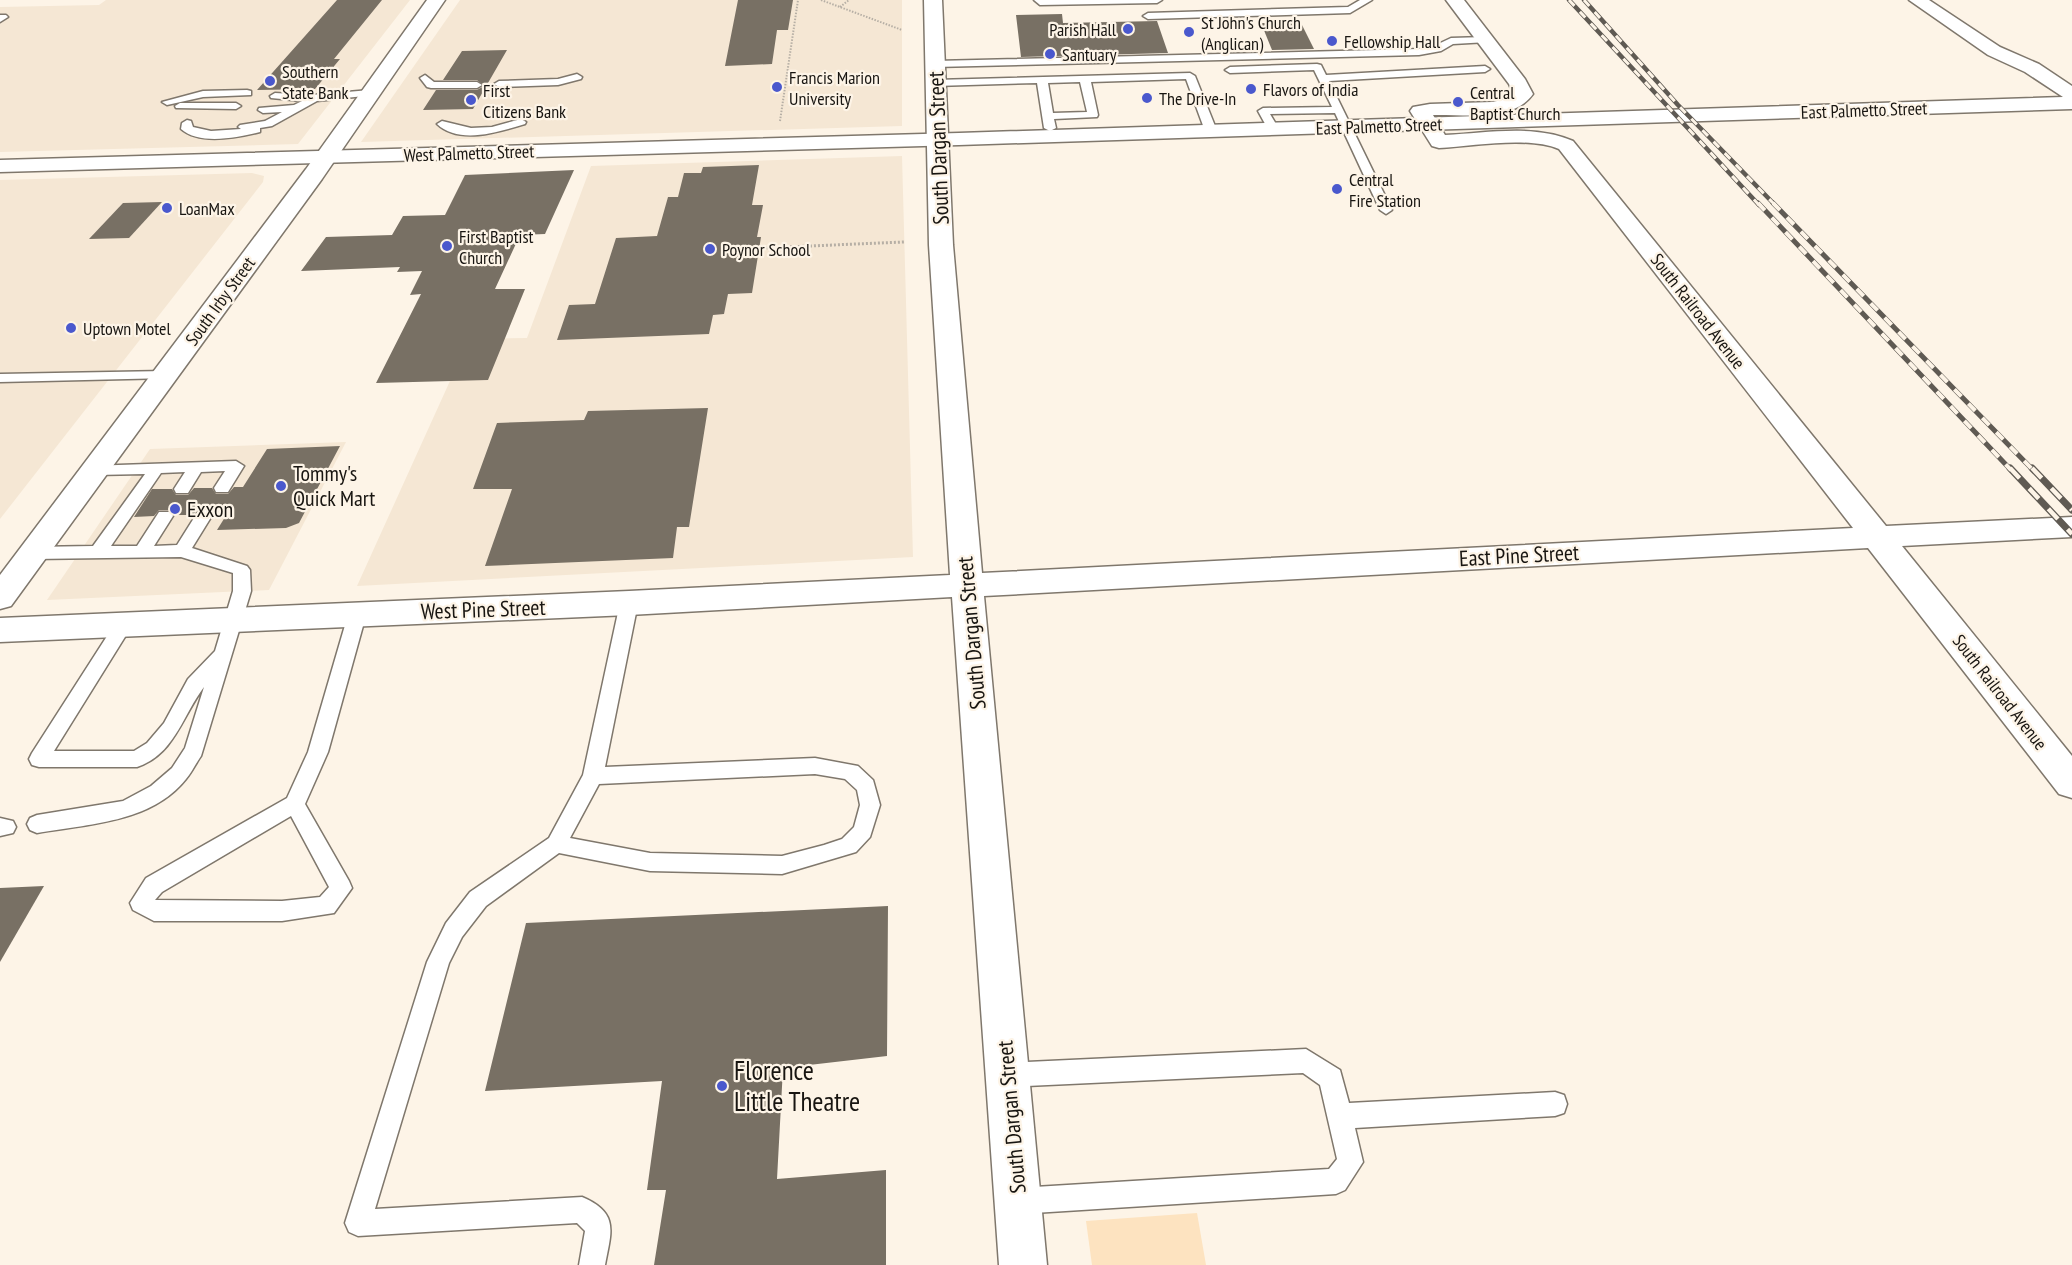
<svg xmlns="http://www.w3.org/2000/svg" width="2072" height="1265" viewBox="0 0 2072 1265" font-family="'PT Sans Narrow',sans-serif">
<rect width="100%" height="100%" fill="#fdf4e7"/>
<g fill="#f5e7d4">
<path d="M106,0H410L298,144L0,152V7L99,5Z"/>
<path d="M460,0H902V126L361,142Z"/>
<path d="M902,156L913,557L357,586L469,339L527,338L591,166Z"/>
<path d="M252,173L264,176L263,182L0,519V180Z"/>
<path d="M346,442L269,590L47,600L150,449Z"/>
</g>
<path fill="#fde3c0" d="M1197,1213L1206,1265H1092L1086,1221Z"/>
<g fill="#787064">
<path d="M337,0H382L334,59H340L315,89L257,90Z"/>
<path d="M738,0H793L788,30H777L772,64L725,66Z"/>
<path d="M1062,14L1063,23L1157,21L1168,53L1021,57L1016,15Z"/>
<path d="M1261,23H1301L1314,49L1272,50Z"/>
<path d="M507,50L473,109L423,110L436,90H477L484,86L477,80H443L462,51Z"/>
<path d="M759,165L752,205H763L757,237H761L752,293L728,294L724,314L713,315L709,334L557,340L569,305L595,304L616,238L657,236L668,197H678L684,173H701L703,167Z"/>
<path d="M574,170L545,234L520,235L495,289H525L488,380L376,383L421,294L410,295L422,271L397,272L400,267L301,271L326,237L392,235L403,216L445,215L465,175Z"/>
<path d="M162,202L129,238L89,239L123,203Z"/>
<path d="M708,408L689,527H677L673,558L485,566L512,489H473L497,423L584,420L588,411Z"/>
<path d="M340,446L299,523L286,528L217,530L227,514H215L211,508H199L193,515H175L171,510H159L154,516L134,517L152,489H172L176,495H188L194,488H212L216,494H228L234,487H243L267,449Z"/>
<path d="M44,886L0,962V888Z"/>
<path d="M888,906L887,1056L783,1068L777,1179L886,1170V1265H654L666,1190H647L662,1081L485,1091L526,923Z"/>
</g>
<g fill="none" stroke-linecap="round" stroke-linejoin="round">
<g stroke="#7f776c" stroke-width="3">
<g id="service">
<path d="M1034,0H1162L1157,3L1040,5Z"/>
<path d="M1360,0H1372L1350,13L1148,19L1143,16L1148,13L1348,7Z"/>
<path d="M0,15H6L8,17L0,22Z"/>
<path d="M1485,37L1490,40L1488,42L1453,44L1441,51L1419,55L935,67L930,64L935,61L1419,49L1434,46L1451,38Z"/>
<path d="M1317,64L1321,65L1326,75L1485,66L1490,69L1485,72L1329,81L1392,210L1386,214L1380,210L1335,113L1270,114L1279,129L1273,132L1269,131L1258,111L1263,108L1332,107L1314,70L1230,73L1225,70L1230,67Z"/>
<path d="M1190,73L1195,76L1217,131L1215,133L1211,134L1205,131L1186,79L1091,82L1098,115L1097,117L1054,119L1056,128L1050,131L1044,128L1037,83L935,86L930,83L935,80ZM1080,82L1087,112L1053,113L1048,83Z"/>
<path d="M577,74L582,77L581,79L558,85L499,87L494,84L499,81L558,79Z"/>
<path d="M425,75L434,82H477L482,85L477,88H431L427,87L420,78Z"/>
<path d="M247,90L251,91V95L203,97L167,105L162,102L203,91Z"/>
<path d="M370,90L374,91V95L317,101L272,126L260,128V132L256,133C235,138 199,145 181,129L182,123L187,120L191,121L193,127L211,131L241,129L238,127L240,125L265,121L282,112L263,113L258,110L259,108L294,105L302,101L271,98L270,96L275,93L312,95Z"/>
<path d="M180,103H236L241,106L236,109L176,108L175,106Z"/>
<path d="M521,119L526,122L525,124C499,132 459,145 437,124L442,121L471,128L492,127Z"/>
<path d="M165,371L172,375L170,378L0,382V374Z"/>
<path d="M236,461L244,466L228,492H216L214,488L225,471L201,472L188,493H176L174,489L185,472L161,473L111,546H137L159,512H171L173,516L154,546L177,545L199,510H211L213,514L192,548L247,566L250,570L251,591L201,756C196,763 192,772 186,779C151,823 88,824 37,833L30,830L27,824L30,818L37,815L123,801L151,786L172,768L185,748L204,687C182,716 175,754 137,767H39L32,765L29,759L32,753L118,619L124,618L130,619L133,624L54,751H134L147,743L164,723L188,679L215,651L233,591V573L181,557L33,559L27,557L25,553L27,549L33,547L93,546L145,474L95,475L87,470L89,466Z"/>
<path d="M629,597L635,599L638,603L605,767L815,758L858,766L873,780L880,805L870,837L856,852L782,874L650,871L559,853L486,906L462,937L449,963L375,1209L582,1197C620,1213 611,1232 605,1265H579L585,1231L577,1223L358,1236L349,1232L345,1223L427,962L446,923L470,892L549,838L583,775L620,603L623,599ZM815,774L845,779L857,790L860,805L854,827L842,839L824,845L782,856L650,853L570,838L599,784Z"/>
<path d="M357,609L363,610L366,615L328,752L305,804L349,881L352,888L334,913L282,921H154L133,910L130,903L146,878L287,798L308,752L348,615L351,610ZM291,816L329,887L320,897L282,901L155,900L162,892Z"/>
<path d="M0,818L13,821L16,827L13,833L0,836Z"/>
<path d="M1306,1049L1340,1070L1349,1103L1555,1092L1564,1095L1567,1104L1564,1113L1555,1116L1355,1128L1363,1162L1345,1190L1336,1194L1018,1214L1009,1210L1005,1201L1009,1192L1018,1188L1329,1169L1337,1159L1320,1085L1303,1073L1007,1087L998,1083L995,1075L998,1067L1007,1063Z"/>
</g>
</g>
<g stroke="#7f776c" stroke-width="3">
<path id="minor" d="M924,0H942L953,245L982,573L1853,528L1559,149C1527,136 1474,146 1439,148L1432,146L1410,111L1413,107L1430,104L1492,102L1502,100L1513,94L1509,84L1446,0H1464L1525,79L1533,94C1513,123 1464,114 1433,115L1445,135C1487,133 1534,124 1573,141L1886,526L2072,517V537L1902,546L2072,756V798L2059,794L1868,548L984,596L1047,1265H999L952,597L629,615L0,642V618L629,591L950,575L929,245Z"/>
</g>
<g stroke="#7f776c" stroke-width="3">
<path id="primary" d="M427,0H445L322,179L11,606L0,609V575L306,169Z"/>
</g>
<g stroke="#7f776c" stroke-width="3">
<path id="trunk" d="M1909,0H1929L2000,47L2039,64L2072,86V109L959,145L0,172V160L959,133L2063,97L2025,72L1988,55Z"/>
</g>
<g stroke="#b6afa5" stroke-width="2" stroke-dasharray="1.5 1.5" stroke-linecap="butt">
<path d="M821,0L902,30"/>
<path d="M840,7L849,0"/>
<path d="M780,121L798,0"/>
</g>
<path stroke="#b6afa5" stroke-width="3" stroke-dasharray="2 2" stroke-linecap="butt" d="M762,248L904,242"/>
<use href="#service" fill="#fff" fill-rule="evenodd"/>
<use href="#minor" fill="#fff" fill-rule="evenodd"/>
<use href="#primary" fill="#fff" fill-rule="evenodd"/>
<use href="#trunk" fill="#fff" fill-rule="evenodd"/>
<g stroke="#5f5a53" stroke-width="4.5">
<g id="rail-far2">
<path d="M1569,0L1759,205"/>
<path d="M1584,0L1678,105L1775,205"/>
</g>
</g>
<g stroke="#5f5a53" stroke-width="5">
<g id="rail-far1">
<path d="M1758,203L2011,470"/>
<path d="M1773,203L2033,470"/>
</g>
</g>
<g stroke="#5f5a53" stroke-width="7">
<g id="rail">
<path d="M2010,468L2072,534"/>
<path d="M2032,468L2072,510"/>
</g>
</g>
<use href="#rail-far2" stroke="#fdf4e7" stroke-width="3" stroke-dasharray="8" stroke-linecap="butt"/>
<use href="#rail-far1" stroke="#fdf4e7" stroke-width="4" stroke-dasharray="10" stroke-linecap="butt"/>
<use href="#rail" stroke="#fdf4e7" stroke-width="4.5" stroke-dasharray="14" stroke-linecap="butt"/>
</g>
<g fill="#4a58cd" stroke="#fdf4e7" stroke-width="2">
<circle cx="1128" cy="29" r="6"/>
<circle cx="1189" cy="32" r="6"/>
<circle cx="1332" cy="41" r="6"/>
<circle cx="1050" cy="54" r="6"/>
<circle cx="270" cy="81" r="6"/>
<circle cx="777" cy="87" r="6"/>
<circle cx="1251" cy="89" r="6"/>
<circle cx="1147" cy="98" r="6"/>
<circle cx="471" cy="100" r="6"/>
<circle cx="1458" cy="102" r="6"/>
<circle cx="1337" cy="189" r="6"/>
<circle cx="167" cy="208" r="6"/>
<circle cx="447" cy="246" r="6"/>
<circle cx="710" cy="249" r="6"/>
<circle cx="71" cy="328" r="6"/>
<circle cx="281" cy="486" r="6"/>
<circle cx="175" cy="509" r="6"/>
<circle cx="722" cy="1086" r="6"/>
</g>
<g text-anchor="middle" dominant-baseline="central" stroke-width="4.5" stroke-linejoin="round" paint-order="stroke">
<g font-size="18" fill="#181511" stroke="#fdf4e7" text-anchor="start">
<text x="1201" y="22">St John's Church<tspan x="1201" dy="21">(Anglican)</tspan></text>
<text x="1116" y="29" text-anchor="end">Parish Hall</text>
<text x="1344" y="41">Fellowship Hall</text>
<text x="1062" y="54">Santuary</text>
<text x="282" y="71">Southern<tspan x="282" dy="21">State Bank</tspan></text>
<text x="789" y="77">Francis Marion<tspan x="789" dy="21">University</tspan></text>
<text x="1263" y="89">Flavors of India</text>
<text x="483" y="90">First<tspan x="483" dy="21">Citizens Bank</tspan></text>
<text x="1470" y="92">Central<tspan x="1470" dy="21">Baptist Church</tspan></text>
<text x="1159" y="98">The Drive-In</text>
<text x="1349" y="179">Central<tspan x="1349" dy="21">Fire Station</tspan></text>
<text x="179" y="208">LoanMax</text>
<text x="459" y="236">First Baptist<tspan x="459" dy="21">Church</tspan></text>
<text x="722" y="249">Poynor School</text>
<text x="83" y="328">Uptown Motel</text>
</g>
<g font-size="18" fill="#181511" stroke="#fdf4e7">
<text transform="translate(1864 110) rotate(-2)">East Palmetto Street</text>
<text transform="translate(1379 126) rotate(-2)">East Palmetto Street</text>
<text transform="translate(469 153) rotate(-2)">West Palmetto Street</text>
<text transform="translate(220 301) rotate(-54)">South Irby Street</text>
<text transform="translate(1698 311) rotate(52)">South Railroad Avenue</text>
<text transform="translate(2000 692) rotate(52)">South Railroad Avenue</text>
</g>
<g font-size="22" fill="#181511" stroke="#fdf4e7">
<text transform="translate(938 148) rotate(-92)">South Dargan Street</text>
<text transform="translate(1519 555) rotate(-3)">East Pine Street</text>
<text transform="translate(483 609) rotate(-2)">West Pine Street</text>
<text transform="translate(971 633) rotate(-95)">South Dargan Street</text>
<text transform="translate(1011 1117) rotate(-95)">South Dargan Street</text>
</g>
<g font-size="22" fill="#181511" stroke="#fdf4e7" text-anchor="start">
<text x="293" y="473">Tommy's<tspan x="293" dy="25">Quick Mart</tspan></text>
<text x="187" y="509">Exxon</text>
</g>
<g font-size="27" fill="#181511" stroke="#fdf4e7" text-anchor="start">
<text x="734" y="1070">Florence<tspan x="734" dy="31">Little Theatre</tspan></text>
</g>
</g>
</svg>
